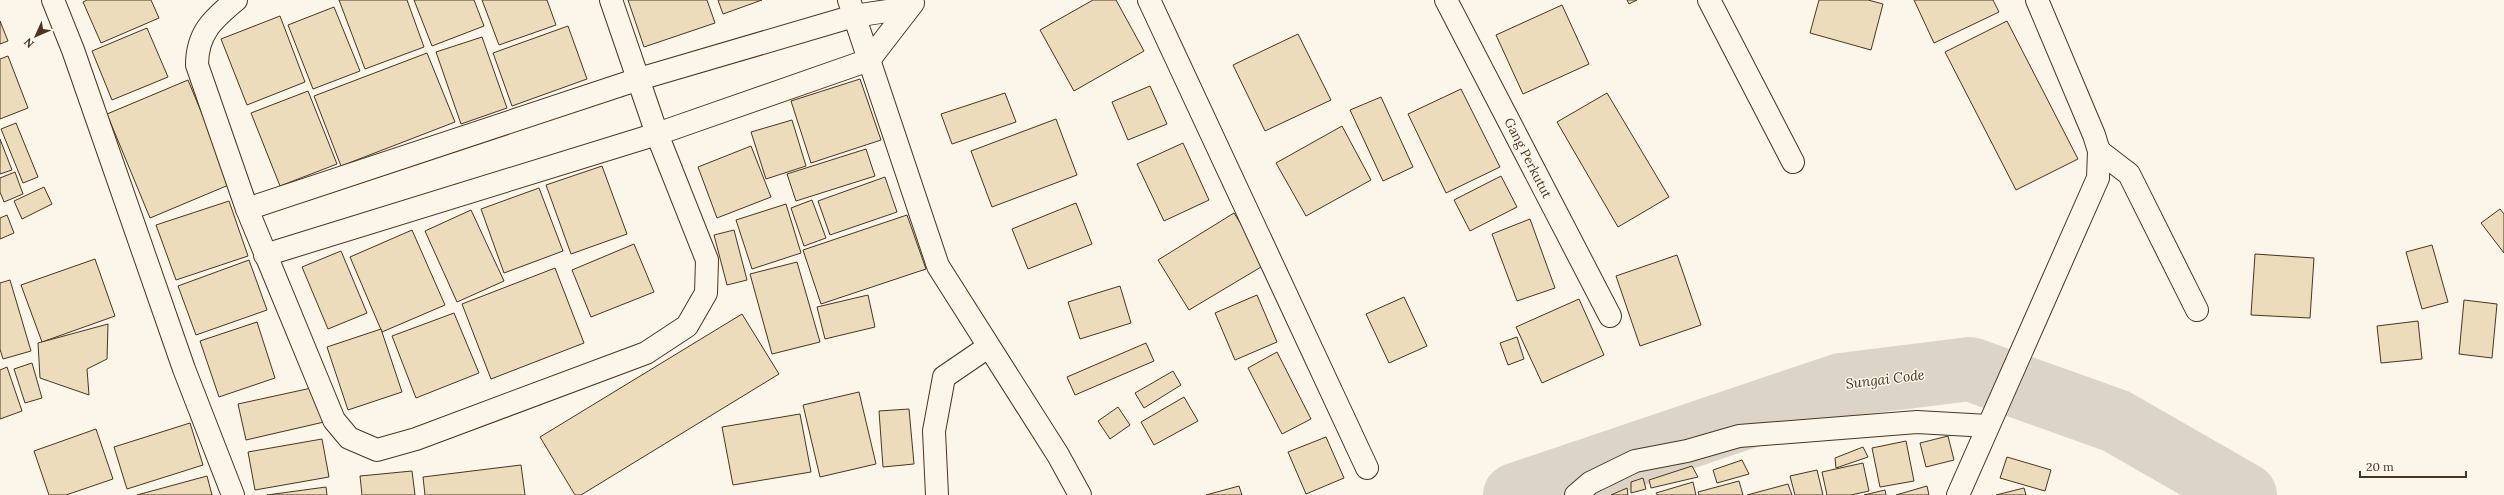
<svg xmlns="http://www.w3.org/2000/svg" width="2504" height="495" viewBox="0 0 2504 495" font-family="Lora,serif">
<rect width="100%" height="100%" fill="#fbf6e9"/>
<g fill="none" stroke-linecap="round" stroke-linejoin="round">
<path stroke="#dcd4c6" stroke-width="64" d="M1515,495L1841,385L1970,369L2116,421L2245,495"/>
</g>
<g fill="#ecdcbc" stroke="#4a3520">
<path d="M87,0H151L159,18L101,43L83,2Z"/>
<path d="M339,0H407L424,47L365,69Z"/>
<path d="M414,0H474L484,26L432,46Z"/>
<path d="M482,0H547L556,25L499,45Z"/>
<path d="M628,0H707L715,23L644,47Z"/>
<path d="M718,0H762L723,14Z"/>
<path d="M1093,0H1116L1144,51L1074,91L1040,30Z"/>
<path d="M1627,0H1637L1629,4Z"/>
<path d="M1819,0H1868L1883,4L1871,50L1810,33Z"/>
<path d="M1914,0H1993L1999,12L1934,43Z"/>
<path d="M1562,5L1589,64L1523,94L1496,35Z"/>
<path d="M334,7L360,71L313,89L288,25Z"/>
<path d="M280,16L305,82L247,105L221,39Z"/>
<path d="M0,21L8,41L0,44Z"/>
<path d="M2007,21L2078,159L2016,190L1945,52Z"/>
<path d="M568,26L587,79L512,106L493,53Z"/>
<path d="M147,28L168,77L112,100L92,51Z"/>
<path d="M1298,34L1331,100L1265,131L1233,65Z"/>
<path d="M482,37L507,108L461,124L436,52Z"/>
<path d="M427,53L455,122L341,166L314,96Z"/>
<path d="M8,56L28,108L0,119V59Z"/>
<path d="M860,79L881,140L811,163L791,101Z"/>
<path d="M188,80L231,184L150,218L107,114Z"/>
<path d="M1150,86L1167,124L1128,140L1112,102Z"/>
<path d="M1461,89L1500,167L1446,193L1408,114Z"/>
<path d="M308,91L337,164L280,186L251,113Z"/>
<path d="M1005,93L1016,122L952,144L941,114Z"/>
<path d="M1607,93L1669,197L1618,227L1557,122Z"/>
<path d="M1381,97L1413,167L1383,181L1350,110Z"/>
<path d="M1056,119L1077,175L992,207L971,151Z"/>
<path d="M792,120L806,166L766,179L751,132Z"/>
<path d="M16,123L38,177L23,183L1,129Z"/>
<path d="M1342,126L1371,180L1306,216L1276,163Z"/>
<path d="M0,139L12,170L0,174Z"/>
<path d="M1183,143L1209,200L1164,221L1137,164Z"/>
<path d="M751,146L771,197L717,218L698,167Z"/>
<path d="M866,149L875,176L796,201L787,174Z"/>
<path d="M602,166L627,234L571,254L546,185Z"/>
<path d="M15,172L23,194L4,202L0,192V178Z"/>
<path d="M1501,176L1517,207L1470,231L1454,200Z"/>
<path d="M885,177L897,212L830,235L818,201Z"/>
<path d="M44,187L52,204L22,219L14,201Z"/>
<path d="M539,188L563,251L504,273L481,209Z"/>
<path d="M812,200L826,238L804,246L791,208Z"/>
<path d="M229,201L248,256L176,280L156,225Z"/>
<path d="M1076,203L1092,244L1028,269L1012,229Z"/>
<path d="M786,204L801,253L752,269L736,220Z"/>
<path d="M2500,209L2504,214V253L2481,223Z"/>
<path d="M471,210L504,281L457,302L425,231Z"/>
<path d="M1234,213L1266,264L1189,310L1158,260Z"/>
<path d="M7,215L14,233L0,239V218Z"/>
<path d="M907,215L926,269L821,304L803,250Z"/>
<path d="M1530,219L1555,288L1517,301L1492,234Z"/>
<path d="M412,230L445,305L382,332L350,257Z"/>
<path d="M734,230L747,280L727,285L714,235Z"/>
<path d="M634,244L654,292L591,317L572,270Z"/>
<path d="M2432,245L2448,302L2422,309L2406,252Z"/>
<path d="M341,251L367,313L328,329L302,267Z"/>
<path d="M2255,254L2314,258L2310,318L2251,315Z"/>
<path d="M1677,255L1701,325L1640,346L1616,276Z"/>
<path d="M95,259L115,316L42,342L21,285Z"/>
<path d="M249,260L267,310L196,335L178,286Z"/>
<path d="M797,262L820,342L772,354L750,274Z"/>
<path d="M555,268L584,343L491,379L462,304Z"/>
<path d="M10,280L31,351L3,359L0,349V283Z"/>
<path d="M1120,286L1131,323L1080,339L1068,302Z"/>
<path d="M868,295L875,327L825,339L817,307Z"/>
<path d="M1257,295L1277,342L1235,360L1215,313Z"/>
<path d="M1404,297L1427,346L1389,363L1366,314Z"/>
<path d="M1579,299L1604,355L1542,383L1516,327Z"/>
<path d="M2464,300L2497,304L2492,358L2459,354Z"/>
<path d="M454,313L479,373L416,398L392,336Z"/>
<path d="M742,314L779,374L581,495H575L540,437Z"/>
<path d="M2418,321L2422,359L2381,363L2377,326Z"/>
<path d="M257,322L275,378L219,397L200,341Z"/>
<path d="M108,324L107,359L87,369L89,395L40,378L38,343Z"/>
<path d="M381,329L402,392L348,410L327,347Z"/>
<path d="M1517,337L1524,359L1508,365L1500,343Z"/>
<path d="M1146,343L1154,361L1075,395L1067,377Z"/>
<path d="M1277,352L1311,419L1282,434L1248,368Z"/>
<path d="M32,363L42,398L25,403L14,369Z"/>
<path d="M7,367L22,411L0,419V370Z"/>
<path d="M1173,371L1181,385L1144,408L1135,393Z"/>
<path d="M316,387L324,422L246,440L238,404Z"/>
<path d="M859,392L876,464L820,477L803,405Z"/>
<path d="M1184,397L1198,421L1154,445L1141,422Z"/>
<path d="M1118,407L1130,425L1110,439L1098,421Z"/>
<path d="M909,409L914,464L883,467L879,411Z"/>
<path d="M800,414L811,472L733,485L722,427Z"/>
<path d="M190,423L203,465L127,489L114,447Z"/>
<path d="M96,429L113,479L66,495H49L34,451Z"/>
<path d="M1948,436L1954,460L1926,467L1920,443Z"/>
<path d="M1326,437L1344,478L1306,494L1288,452Z"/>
<path d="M322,439L329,477L255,490L248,452Z"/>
<path d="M1906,441L1914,481L1880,487L1872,448Z"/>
<path d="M1863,447L1868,457L1836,468L1835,458Z"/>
<path d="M2007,457L2051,470L2045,491L2000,478Z"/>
<path d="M1742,460L1749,474L1717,483L1713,470Z"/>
<path d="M1863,463L1869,491L1851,495H1827L1822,472Z"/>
<path d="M521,465L525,495H425L423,477Z"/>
<path d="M1692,466L1698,477L1651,488L1649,480Z"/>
<path d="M1817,470L1823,495H1795L1790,476Z"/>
<path d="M412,471L415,495H362L360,476Z"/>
<path d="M207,476L212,495H137Z"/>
<path d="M1643,478L1646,489L1631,493V482Z"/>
<path d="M1739,481L1743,495H1699L1698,492Z"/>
<path d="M1693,482L1696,495H1657L1656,493Z"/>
<path d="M1788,484L1792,495H1747Z"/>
<path d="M1239,486L1242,495H1206Z"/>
<path d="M1927,486L1929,495H1896Z"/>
<path d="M326,487L327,495H267Z"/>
<path d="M1627,488L1628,495H1611Z"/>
<path d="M2024,488L2026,495H1996Z"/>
<path d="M1885,490L1886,495H1864Z"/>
</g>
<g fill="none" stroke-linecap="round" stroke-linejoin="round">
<g stroke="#4a3520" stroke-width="24">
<g id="minor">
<path d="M53,0L73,50L184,369L233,495"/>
<path d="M236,0C213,19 197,33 197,65L247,209L334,420L349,438L377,450L416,439L646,353L687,326L706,293L707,260L657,134L611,0"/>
<path d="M849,0L938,266L1058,455L1080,495"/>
<path d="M1149,0L1367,468"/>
<path d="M1446,0L1610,316"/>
<path d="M1709,0L1793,162"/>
<path d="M869,60L913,3"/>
<path d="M2099,151L2129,174L2197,310"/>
<path d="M247,209L639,79L854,16L907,8"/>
<path d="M265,255L657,134L869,60"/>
<path d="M937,495L934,431L944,377L988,347"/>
<path d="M1576,495L1590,483L1635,461L1687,451L1739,436L1917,422L1988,426"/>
<path d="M1958,495L2098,178L2099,151L2094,135L2037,0"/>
</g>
</g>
<use href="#minor" stroke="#fbf6e9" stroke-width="22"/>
</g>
<g text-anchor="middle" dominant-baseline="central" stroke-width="3" stroke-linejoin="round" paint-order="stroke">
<g font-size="13" fill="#4a3520" stroke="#fbf6e9">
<text transform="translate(1528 158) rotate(63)">Gang Perkutut</text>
</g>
<g font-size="14" font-style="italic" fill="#4a3520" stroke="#fbf6e9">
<text transform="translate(1885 379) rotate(-7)">Sungai Code</text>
</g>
</g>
<g transform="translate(36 36) rotate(225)" stroke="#fbf6e9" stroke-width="3" paint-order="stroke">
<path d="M0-3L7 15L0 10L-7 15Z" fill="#4a3520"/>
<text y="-6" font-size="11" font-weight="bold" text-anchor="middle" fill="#4a3520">N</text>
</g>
<path d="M2360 471v6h106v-6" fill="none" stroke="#4a3520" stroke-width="2"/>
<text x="2366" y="471" font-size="12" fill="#4a3520" stroke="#fbf6e9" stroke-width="3" paint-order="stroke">20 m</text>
</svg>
